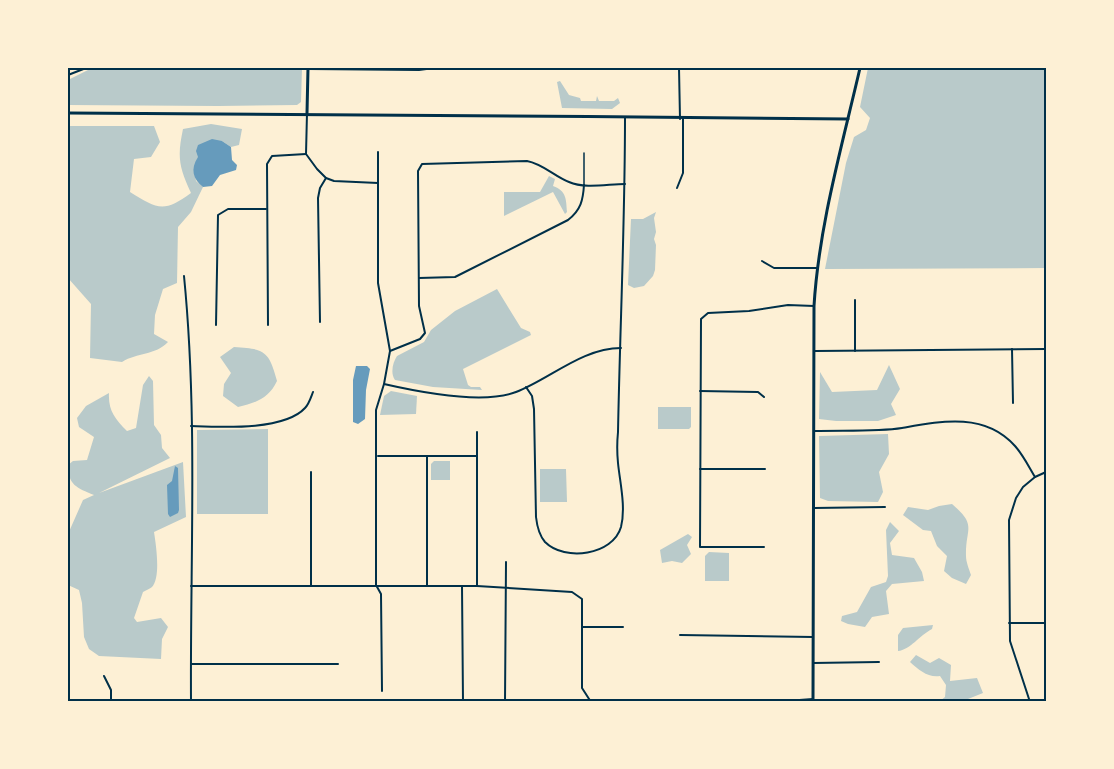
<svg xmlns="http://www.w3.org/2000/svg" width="1114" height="769" viewBox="0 0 1114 769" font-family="Barlow,sans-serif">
<rect width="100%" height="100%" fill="#fdf0d5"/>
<g fill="#b9caca">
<path d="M92,68H302L301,102L297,105L218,106L68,105V80Z"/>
<path d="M868,68H1046V268L825,269L846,163L854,137L866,130L870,118L860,107Z"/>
<path d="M560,81L569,95L580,98L581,101H596L597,96L599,101H614L618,98L620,103L612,109L562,108L557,82Z"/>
<path d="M211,124L242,129L239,145L231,147L222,141C200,156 193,153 196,181L203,187L191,212L178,227L177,283L163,289L155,315L154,334L168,342C154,356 138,352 122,362L90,358L91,304L68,278V126H154L160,142L151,157L134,159L130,192C157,209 164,213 191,193C179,167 177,157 183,129Z"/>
<path d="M549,176L555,179L553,186C567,191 566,200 567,212L565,214L553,192L504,216V192H540Z"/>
<path d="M656,212L654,218L656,232L654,239L656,245L655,270L653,276L644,286L634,288L628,285L631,219H643Z"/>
<path d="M497,289L521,328L530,332L531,335L463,369L468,385L471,387H480L482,390L433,387L395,380C390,373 393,362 397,356L424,342L431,330L455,311Z"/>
<path d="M234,347C264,349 269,350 277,381C269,398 256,403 238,407L223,396L224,384L231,373L220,357Z"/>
<path d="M889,365L900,389L891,404L896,415L878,421H836L819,419L820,372L832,392L877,390Z"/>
<path d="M149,376L153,381L154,425L161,435L162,448L170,458L99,493L183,462L186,517L154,532C156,545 161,577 152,587C150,589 146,590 143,592L134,618L137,622L161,618L168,627L162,639L161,659L99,656L89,649L84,637L82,603L79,590L68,585V534L83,500L94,495C77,488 68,485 68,465L73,461L87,460L94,437L79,427L77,418L86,406L109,393C108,410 115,419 127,431L136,428L143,385Z"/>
<path d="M391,391L417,396L416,414L380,415L384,396Z"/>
<path d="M658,407H691V427L689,429H658Z"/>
<path d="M268,429V514H197V430Z"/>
<path d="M888,434L889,454L879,472L883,492L878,502L828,501L820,498L819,436Z"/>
<path d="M434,461H450V480H431V464Z"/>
<path d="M540,469H566L567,502H540Z"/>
<path d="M952,504C978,526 965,528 966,556C966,562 969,569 971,575L966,584L952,578L944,571L947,556L937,546L931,531L923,530L903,515L908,507L928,510L939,506Z"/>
<path d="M890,522L899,531L890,543L892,555L914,558L922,572L924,581L892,584L886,591L889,614L872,617L865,627L848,624L841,621L842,616L857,612L871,587L886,582L888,576L886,530Z"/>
<path d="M688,534L692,537L687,545L691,554L682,563L672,561L662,563L660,550Z"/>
<path d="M709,552L729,553V581H705V556Z"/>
<path d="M933,625L932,629C920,635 910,650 898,651V635L903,628Z"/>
<path d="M916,655L930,663L939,658L951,665L950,681L977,678L983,693L963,701H940L945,697L946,685L940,676C928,678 919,670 910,662Z"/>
</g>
<g fill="#669bbc">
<path d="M212,139L222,141L231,147L232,160L237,165L236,170L220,175L212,186L203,187C193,179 190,169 198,157L196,151L198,145Z"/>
<path d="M356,366H367L370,369L366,390L365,419L358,424L353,422V380Z"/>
<path d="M175,466L178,468L179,510L178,513L170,517L168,514L167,485L172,481Z"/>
</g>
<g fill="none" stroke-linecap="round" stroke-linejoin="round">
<path stroke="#003049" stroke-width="1.5" d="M584,153V185"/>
<g stroke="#003049" stroke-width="2">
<path d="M679,68L680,119"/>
<path d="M308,69L419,70L434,68"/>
<path d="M68,75L86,68"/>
<path d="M307,113L306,154L317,169L326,178L334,181L378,183"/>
<path d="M378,152V283L390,351L384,384L376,410V585L381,594L382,691"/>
<path d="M677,188L683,173V119"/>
<path d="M762,261L774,268H817"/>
<path d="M184,276C198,417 190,560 191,702"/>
<path d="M419,278L455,277L568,220C581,210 583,200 584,185"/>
<path d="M855,300V351"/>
<path d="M320,322L318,198L320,188L326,178"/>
<path d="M216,325L218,215L228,209H266"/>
<path d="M268,325L267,164L272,156L306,154"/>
<path d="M1012,349L1013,403"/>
<path d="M390,351L420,339L425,333L419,306L418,171L422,164L527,161C543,164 554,176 569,182C585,189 608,184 625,184"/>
<path d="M815,351L1046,349"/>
<path d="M384,384C419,392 482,405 516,392C550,379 582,348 621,348"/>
<path d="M526,387L532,396L534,409L536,517C537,526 539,535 545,542C565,562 613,555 621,527C626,507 620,483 618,463C617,453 617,442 618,432C620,327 625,223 625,118"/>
<path d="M700,391L758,392L764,397"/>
<path d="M191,426C220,427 284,431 305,408C309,404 311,397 313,392"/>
<path d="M814,431C840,430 877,432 902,428C941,421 985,412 1015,446C1023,455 1029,467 1035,477"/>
<path d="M477,432V586"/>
<path d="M378,456H477"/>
<path d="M427,456V586"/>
<path d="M700,469H765"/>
<path d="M311,472V586"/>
<path d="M814,508L885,507"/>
<path d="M764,547H700L701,319L708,313L749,311L788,305L814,306"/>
<path d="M191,586H477L572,592L582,599V688L591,702"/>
<path d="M462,586L463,702"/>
<path d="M1009,623H1046"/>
<path d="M583,627H623"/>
<path d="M680,635L813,637"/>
<path d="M813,663L879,662"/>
<path d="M191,664H338"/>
<path d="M104,676L111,690V702"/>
<path d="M1030,700H1046"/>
<path d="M505,702L506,562"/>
<path d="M772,702L813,699"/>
<path d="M1030,702L1010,641L1009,520L1016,498L1023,487L1035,477L1046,472"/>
</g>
<path stroke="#003049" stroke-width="3" d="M307,113L308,68"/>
<g stroke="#003049" stroke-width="3">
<path d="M68,113C328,113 588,117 848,119"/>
<path d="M813,702L814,306C819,225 842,146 860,68"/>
</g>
</g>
<rect width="1114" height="769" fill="none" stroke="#fdf0d5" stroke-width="138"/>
<rect x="69" y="69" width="976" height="631" fill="none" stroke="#003049" stroke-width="2"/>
</svg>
